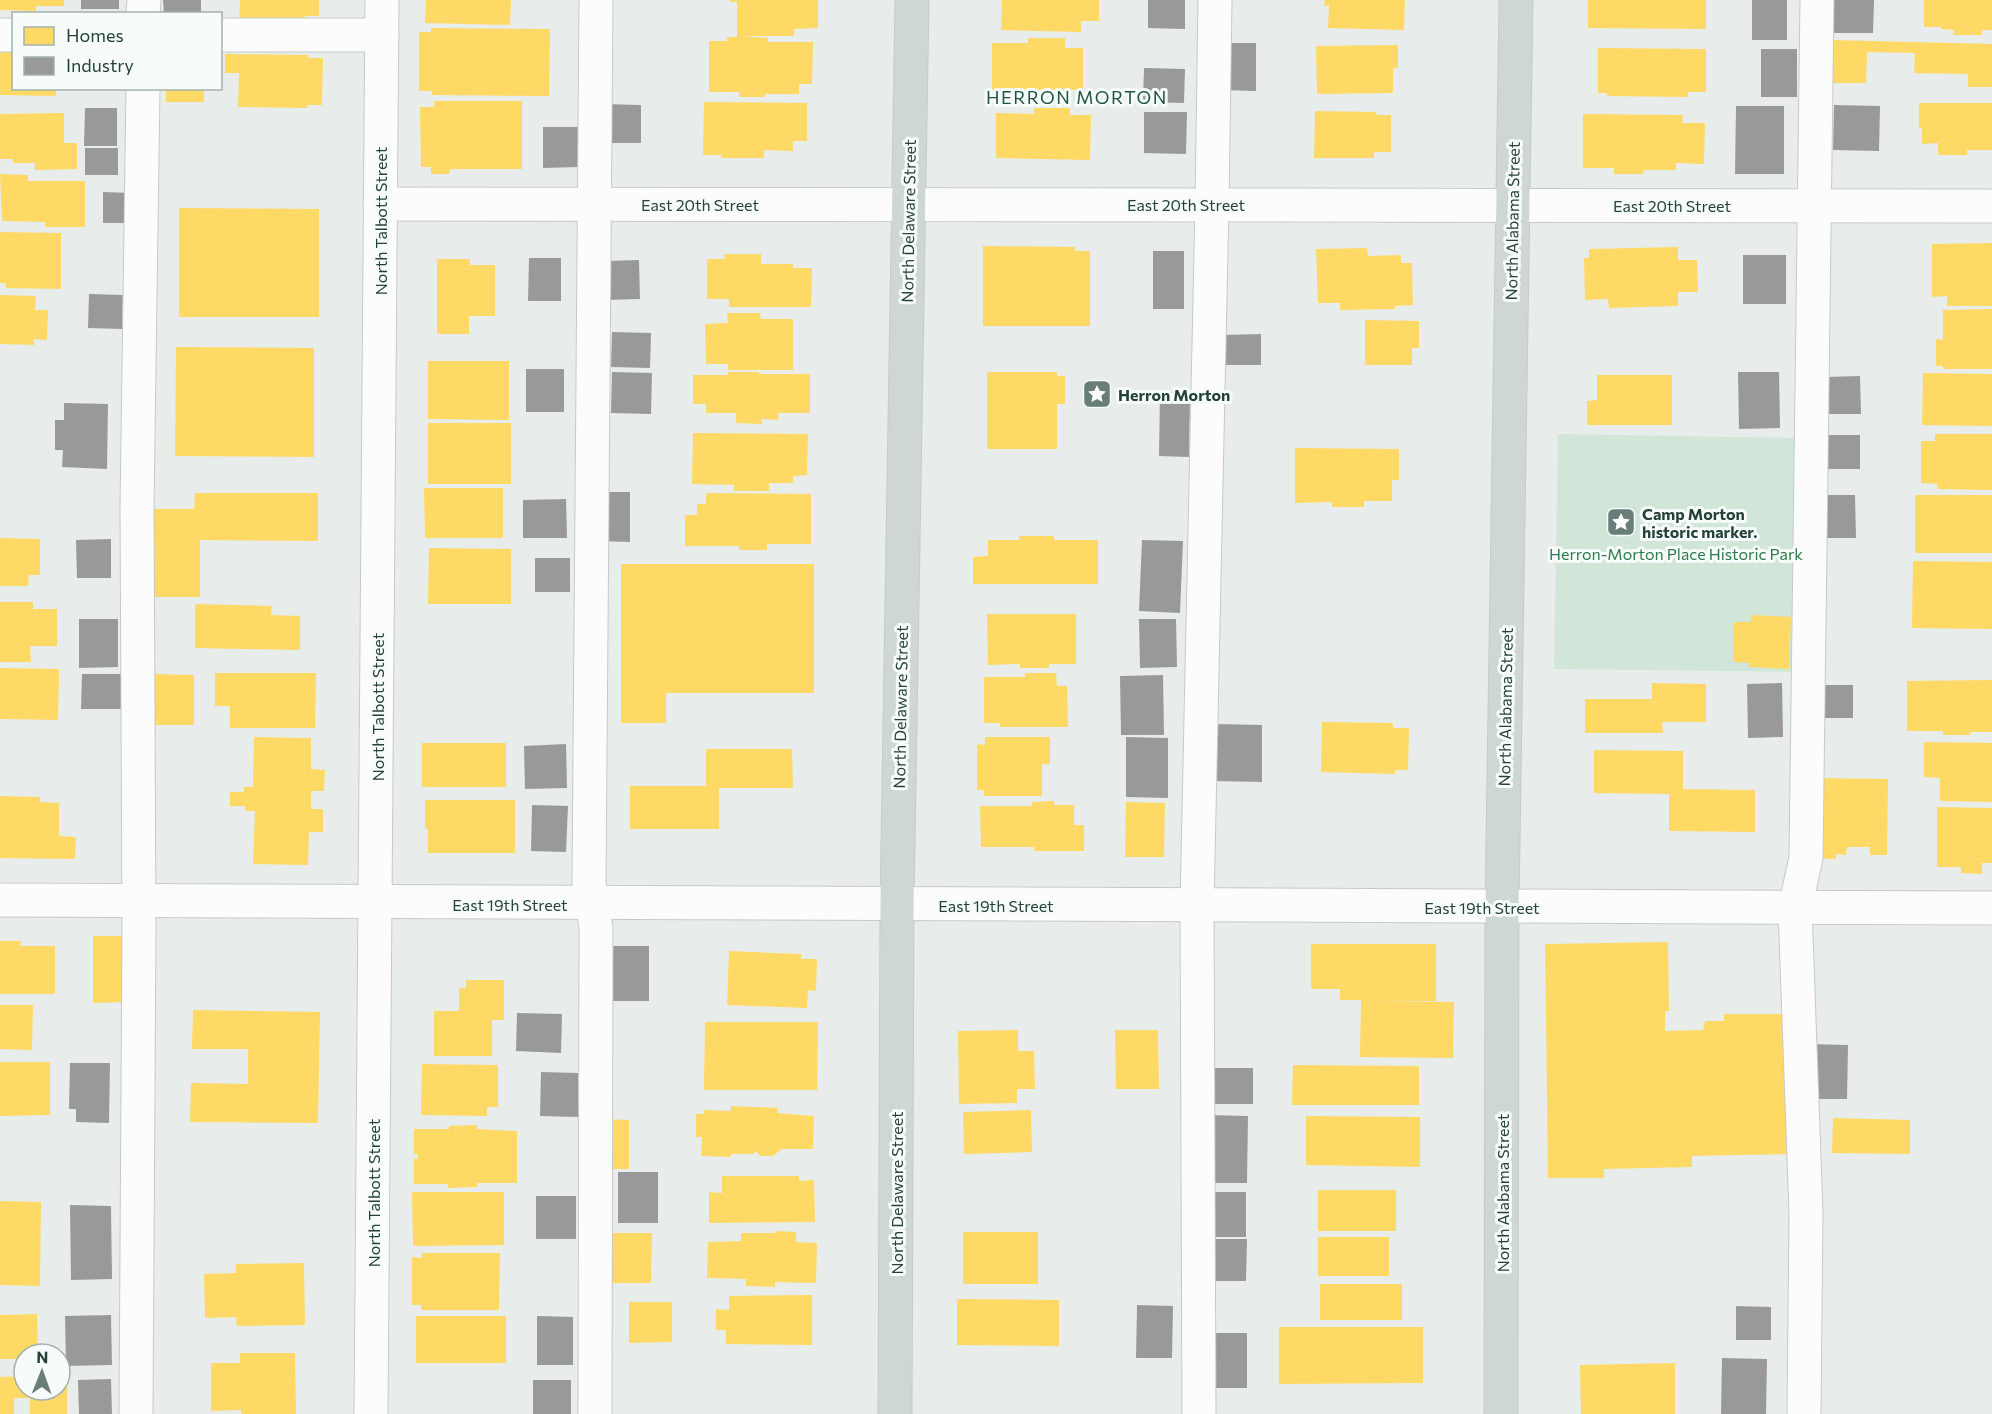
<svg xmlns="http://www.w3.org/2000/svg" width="1992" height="1414" viewBox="0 0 1992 1414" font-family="Commissioner,sans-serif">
<rect width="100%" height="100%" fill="#e8edeb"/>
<path fill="#d1e6d8" d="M1558,434L1797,438L1795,672L1554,669Z"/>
<g fill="#ffd966">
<path d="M0,0H64V6H36V11L0,10Z"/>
<path d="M240,0H319V16H305V21H239Z"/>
<path d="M426,0H511L510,25L425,23Z"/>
<path d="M730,0H818V28L794,29V36H742L768,38V42H813L812,84H799V94H765V97H739V92H709V41H727V37H737V2H730Z"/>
<path d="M1002,0H1099V21H1081V32L1001,30Z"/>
<path d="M1325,0H1405L1404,30L1328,28L1329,6H1324Z"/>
<path d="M1588,0H1706V29L1588,28Z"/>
<path d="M1924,0H1992V30H1982V35H1953L1954,30L1941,29V27H1924Z"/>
<path d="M431,28L550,29L549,96L432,95V91H419V32H431Z"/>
<path d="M1028,38H1065V48H1083V90H992V43H1028Z"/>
<path d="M1831,40L1992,44V87H1968V74L1914,73L1915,53L1867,52L1866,83H1830Z"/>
<path d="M1398,45V68H1393V93L1317,94L1316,46Z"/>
<path d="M1598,48L1706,49V92H1688V97L1607,96V93H1598Z"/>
<path d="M0,49H14V88H56V96L0,95Z"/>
<path d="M225,54L309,55L308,58H323L322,105H307V108L238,107L239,73H225Z"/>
<rect x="166" y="88" width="38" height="14"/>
<path d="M434,101H522V169H450L449,174H431V167H421L420,107H434Z"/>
<path d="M704,102L807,103V141H793V151L764,150V158H721V155H703Z"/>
<path d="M1919,103H1992V150H1967V155H1938V143L1922,144V128H1919Z"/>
<path d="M1034,108H1070V115H1091L1090,160L996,158V113L1034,114Z"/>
<path d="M1315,111L1376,112L1377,115H1391V152H1374V158H1314Z"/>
<path d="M64,113V143H77V169L35,170V163H13V159H0V114Z"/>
<path d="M1583,114L1683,115L1682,123H1705L1704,164L1676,163V170H1644L1643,174H1614V168H1583Z"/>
<path d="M0,174L28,175V181H85V227H45V222L2,221Z"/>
<path d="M179,208L319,209V317H179Z"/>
<path d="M0,232L61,233V289L6,288V283H0Z"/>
<path d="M1992,243V306H1947V296L1932,297V244Z"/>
<path d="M983,246L1075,247V251H1090V326H983Z"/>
<path d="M1678,247V260H1697L1698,292H1678V306L1609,308L1608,299L1585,300L1584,258H1589V249Z"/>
<path d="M1367,248L1368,256L1401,255V263H1412L1413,305L1395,306V309L1340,310V303H1318L1316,249Z"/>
<path d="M724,254H761V264H793V268H812L811,307H729V299H707V259H725Z"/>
<path d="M437,259H470V265H495V316H469V334H437Z"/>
<path d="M0,295L36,296L35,310H48L47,340L34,339V345L0,344Z"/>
<path d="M1992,309V369H1943V366H1936V339L1943,340V310Z"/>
<path d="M727,313H760L761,319H793V370H728V364H706L705,324L728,323Z"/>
<path d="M1365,320L1419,321V348H1412V365H1365Z"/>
<path d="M176,347L314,348V457L175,456Z"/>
<path d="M428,361H509V420L428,419Z"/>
<path d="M728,372H759V374H810V413H778V420L762,419V424L736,423V413H706V404H693V375H728Z"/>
<path d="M987,372H1057V376H1065V404H1057V449H987Z"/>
<path d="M1923,373L1992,374V426L1922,425Z"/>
<path d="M1597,375H1672V425H1587V401L1597,400Z"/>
<rect x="428" y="423" width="83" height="61"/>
<path d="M693,433L808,434L807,475L793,476V483H769V491H734V485L692,484Z"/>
<path d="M1935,434H1992V490L1938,489L1937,484L1921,483V441H1935Z"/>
<path d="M1295,448L1399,449V480H1392V501H1364V507H1332V502L1295,503Z"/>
<path d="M424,488H503V538H425Z"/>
<path d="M195,493H318V541L200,540V597H151V509H194Z"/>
<path d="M706,493L811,494V544H767V550H739V546H685V515H697V504H706Z"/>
<rect x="1915" y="495" width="77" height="58"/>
<path d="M1019,536H1054V540H1098V584H973V557L988,556V540H1019Z"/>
<path d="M0,538L40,539V575H29L28,586H0Z"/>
<path d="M429,548L511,549V604H428Z"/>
<path d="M1913,561L1992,562V629L1912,628Z"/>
<path d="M621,564H814V693H666V723H621Z"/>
<path d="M0,602H33V609H57V646H30L31,662H0Z"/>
<path d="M195,604L272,606L271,615L300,616V650L195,648Z"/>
<path d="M987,614H1076V664H1049V668H1020V664L988,665Z"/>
<path d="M1751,615L1791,617L1789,669L1749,667V663L1733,662L1734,622H1751Z"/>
<path d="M0,668L59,669L58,720L0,719Z"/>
<path d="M215,673H316L315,728H230V706H215Z"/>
<path d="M1025,673H1056L1057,686H1067L1068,727H1000V723H984V677H1025Z"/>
<path d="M155,674L194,675V725H155Z"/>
<path d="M1992,680V732H1970V735H1943V731H1907V681Z"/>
<path d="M1652,683L1706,684V722H1662L1663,733H1585V699H1652Z"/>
<path d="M1322,722L1393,723V728H1409L1408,770H1395V774L1321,772Z"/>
<path d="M254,737L311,738V769L325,770L324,791H311V809H323V832H309L308,865L253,864L255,811H245V806H230V792H244V787H253Z"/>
<path d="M985,737H1050V764H1042V796H984V790H977V744L985,745Z"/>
<path d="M1924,742L1992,743V802L1940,801V778L1924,777Z"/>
<rect x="422" y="743" width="84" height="44"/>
<path d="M706,749H792L793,788H719V829H630V786H706Z"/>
<path d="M1594,750L1683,751V789L1755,790V832L1669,831V794L1594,793Z"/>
<path d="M1813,778L1888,779L1887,855H1870V847H1847L1846,855L1836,854V859L1815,858Z"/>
<path d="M0,796L40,797V802L59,803V836L76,837L75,859L0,858Z"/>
<path d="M425,800H515V853H428V829H425Z"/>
<path d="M1054,801V805H1074V825H1084V851H1034V847H981L980,806H1032V802Z"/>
<path d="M1126,802L1165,803L1164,857H1125Z"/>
<path d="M1937,807L1992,808V863H1982V874L1961,873V867H1937Z"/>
<path d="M93,936H125L124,1002L93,1003Z"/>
<path d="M0,941H21L20,946H55V994H0Z"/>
<path d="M1668,942L1669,1011H1665V1031L1703,1030L1705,1021H1724V1014H1787L1789,1154L1692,1156V1167L1604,1169V1178H1548L1545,944Z"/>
<path d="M1311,944H1436V1001H1370L1454,1002L1453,1058L1360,1057L1361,1000H1340V989H1311Z"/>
<path d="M729,951L801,954V959H817L816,991L808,990L807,1008L727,1005Z"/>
<path d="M466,980H504V1020H492V1056H434V1011H459V988H466Z"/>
<path d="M0,1005H33L32,1050L0,1049Z"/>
<path d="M193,1010L320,1012L318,1123L190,1122L191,1083L248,1084V1049H192Z"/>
<path d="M705,1022H818L817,1090H704Z"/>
<path d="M1018,1030V1051H1034L1035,1089H1017V1103L959,1104L958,1031Z"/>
<path d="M1115,1030H1158L1159,1089H1116Z"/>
<path d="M0,1062H50V1115L0,1116Z"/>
<path d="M422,1064L498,1065V1107H487V1116L421,1115Z"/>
<path d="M1293,1065L1419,1066V1105H1292Z"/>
<path d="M731,1106L778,1108L777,1113L814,1116L813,1149H782L773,1156H760L756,1151L753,1154H731V1157L701,1156L702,1137H696V1114H704V1110L731,1111Z"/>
<path d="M1031,1110L1032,1152L964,1154L963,1112Z"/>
<path d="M1306,1116L1420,1117V1167L1306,1165Z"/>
<path d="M1833,1118L1910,1120V1154L1832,1153Z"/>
<path d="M601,1119L629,1120V1169H601Z"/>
<path d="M477,1125V1129L517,1131V1183H477V1187L448,1188V1184H414V1159H418V1154H414V1129H449V1126Z"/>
<path d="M722,1176H799V1181L814,1180L815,1222L709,1223V1192L722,1193Z"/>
<rect x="1318" y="1190" width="78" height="41"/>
<path d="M412,1192H504V1245L413,1246Z"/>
<path d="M0,1201L41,1202L40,1286L0,1285Z"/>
<path d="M775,1231L796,1232V1242L817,1243L816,1283L775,1282V1287L746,1286V1279L707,1278L708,1242L741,1241V1233H775Z"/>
<rect x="963" y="1232" width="75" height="52"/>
<path d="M611,1233H652L651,1283H611Z"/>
<rect x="1318" y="1237" width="71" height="39"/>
<path d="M422,1253H500L499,1310H421V1305H412V1257L422,1258Z"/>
<path d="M304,1263L305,1325L237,1326L236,1317L205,1318L204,1274L236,1273V1264Z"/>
<rect x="1320" y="1284" width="82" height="36"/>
<path d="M812,1295V1345L726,1344V1330H716V1309L729,1310V1296Z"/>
<path d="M957,1299L1059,1300V1346L957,1345Z"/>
<path d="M629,1302H672V1342L629,1343Z"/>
<path d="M37,1314L38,1354H24V1359H0V1315Z"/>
<rect x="416" y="1316" width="90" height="47"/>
<path d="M1279,1327H1423V1383L1279,1384Z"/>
<path d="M240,1353H295L296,1414H241V1410L211,1411V1363H240Z"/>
<path d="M1675,1363V1414H1581L1580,1365Z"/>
<path d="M24,1376V1390H60V1376H67V1414H30V1398H14V1414H0V1377Z"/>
</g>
<g fill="#999">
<rect x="81" y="0" width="38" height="9"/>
<path d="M163,0H201V14H164Z"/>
<path d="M1148,0H1185V29L1148,28Z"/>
<rect x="1752" y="0" width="35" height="40"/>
<path d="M1834,0H1874L1873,33H1834Z"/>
<path d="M1222,43H1256V91L1221,90Z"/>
<rect x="1761" y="49" width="36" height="48"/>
<path d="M1144,68L1185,69L1184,103L1143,102Z"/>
<path d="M603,104L641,105V143H602Z"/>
<path d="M1834,105L1880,106L1879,151L1833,150Z"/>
<path d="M1736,106H1784V174H1735Z"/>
<path d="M85,108H117V146H84Z"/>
<path d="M1144,112H1187L1186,154L1144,153Z"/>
<path d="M543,127H578V167L543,168Z"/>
<rect x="85" y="148" width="33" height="27"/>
<path d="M103,192L132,193V223H103Z"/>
<rect x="1153" y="251" width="31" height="58"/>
<rect x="1743" y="255" width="43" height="49"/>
<path d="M529,258H561V301H528Z"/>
<path d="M639,260L640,299L607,300L606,261Z"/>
<path d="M89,294L123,295L122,329L88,328Z"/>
<path d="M612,332L651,333L650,368L611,367Z"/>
<path d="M1261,334V365H1222V335Z"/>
<rect x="526" y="369" width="38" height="43"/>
<path d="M612,372L652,373L651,414L611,413Z"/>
<path d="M1738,372H1779L1780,428L1739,429Z"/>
<path d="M1860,376L1861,414H1824V377Z"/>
<path d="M1160,392H1190L1189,457L1159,456Z"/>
<path d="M64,403L108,404L107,469L62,467L63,450H55V420H64Z"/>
<rect x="1825" y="435" width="35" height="34"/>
<path d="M598,492H630V542L598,541Z"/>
<path d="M1818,495H1855L1856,538H1818Z"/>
<path d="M566,499L567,538H523V500Z"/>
<path d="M111,539V578H77L76,540Z"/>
<path d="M1142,540L1183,541L1180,613L1139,611Z"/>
<rect x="535" y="558" width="35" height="34"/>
<path d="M79,619H118V667L79,668Z"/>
<path d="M1139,619H1176L1177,667L1140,668Z"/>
<path d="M82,674H123L122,709H81Z"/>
<path d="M1163,675L1164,735H1121L1120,676Z"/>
<path d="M1782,683L1783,737L1748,738L1747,684Z"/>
<rect x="1821" y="685" width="32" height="33"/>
<path d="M1214,724L1262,725V782L1214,781Z"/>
<path d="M1126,737L1168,738V798L1126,797Z"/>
<path d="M566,744L567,788L525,789L524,746Z"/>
<path d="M532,805L568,806L566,852L531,851Z"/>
<rect x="606" y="946" width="43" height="55"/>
<path d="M517,1013L562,1014L561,1053L516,1051Z"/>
<path d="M1808,1044L1848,1045L1847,1099H1808Z"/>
<path d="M70,1063H110L109,1123L76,1122V1109H69Z"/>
<rect x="1212" y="1068" width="41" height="36"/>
<path d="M541,1072L578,1073V1117L540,1116Z"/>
<path d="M1211,1115L1248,1116L1247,1183H1210Z"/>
<rect x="618" y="1172" width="40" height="51"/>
<path d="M1210,1192H1246V1237H1209Z"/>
<rect x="536" y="1196" width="40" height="43"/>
<path d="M70,1205L111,1206L112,1279L71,1280Z"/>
<path d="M1209,1239H1247L1246,1281H1209Z"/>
<path d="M1137,1305L1173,1306L1172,1358H1136Z"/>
<path d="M1736,1306L1771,1307V1340H1736Z"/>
<path d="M111,1315L112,1365L66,1366L65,1316Z"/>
<path d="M537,1316L573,1317V1365H537Z"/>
<path d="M1211,1333H1247V1388H1210Z"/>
<path d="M1722,1358L1767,1359L1766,1414H1721Z"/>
<path d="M111,1379L112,1414H79L78,1380Z"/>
<rect x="533" y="1380" width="38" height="34"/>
</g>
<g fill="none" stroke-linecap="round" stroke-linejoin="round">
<g stroke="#c5cac8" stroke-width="35">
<g id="minor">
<path d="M143,14L144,0"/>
<path d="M0,35H14"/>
<path d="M220,35H382"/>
<path d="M380,204L1992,206"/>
<path d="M0,900L1992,908"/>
<path d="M136,1414L139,924L137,507L143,88"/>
<path d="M371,1414L382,0"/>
<path d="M595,1414L596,928L589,882L596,0"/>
<path d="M1199,1414L1197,906L1212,204L1215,0"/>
<path d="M1804,1414L1806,1213L1795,908L1806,858L1817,0"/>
</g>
</g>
<g stroke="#c3ccc9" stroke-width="35">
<g id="major">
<path d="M895,1414L897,904L912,0"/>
<path d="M1501,1414L1502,907L1516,0"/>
</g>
</g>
<use href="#minor" stroke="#fcfcfc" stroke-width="33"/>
<use href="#major" stroke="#cfd7d5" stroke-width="33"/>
</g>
<defs>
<g id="sight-square" transform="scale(1.5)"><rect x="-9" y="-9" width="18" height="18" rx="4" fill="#697e78" stroke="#f7fbf9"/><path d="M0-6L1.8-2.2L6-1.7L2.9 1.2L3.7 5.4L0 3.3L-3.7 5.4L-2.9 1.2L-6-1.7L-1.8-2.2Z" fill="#fff"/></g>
</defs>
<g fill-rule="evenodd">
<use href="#sight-square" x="1097" y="394"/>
<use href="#sight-square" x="1621" y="522"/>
</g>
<g text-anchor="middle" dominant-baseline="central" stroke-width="6" stroke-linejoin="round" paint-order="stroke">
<g font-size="16" fill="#24423a" stroke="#f7fbf9">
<text x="700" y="204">East 20th Street</text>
<text x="1186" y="204">East 20th Street</text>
<text x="1672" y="205">East 20th Street</text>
<text transform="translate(380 221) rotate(-90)">North Talbott Street</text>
<text transform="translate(908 221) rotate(-89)">North Delaware Street</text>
<text transform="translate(1512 221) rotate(-89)">North Alabama Street</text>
<text transform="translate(377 707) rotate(-90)">North Talbott Street</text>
<text transform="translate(900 707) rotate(-89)">North Delaware Street</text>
<text transform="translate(1505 707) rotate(-89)">North Alabama Street</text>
<text x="510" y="904">East 19th Street</text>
<text x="996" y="905">East 19th Street</text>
<text x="1482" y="907">East 19th Street</text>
<text transform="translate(373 1193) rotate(-90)">North Talbott Street</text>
<text transform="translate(896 1193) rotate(-90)">North Delaware Street</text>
<text transform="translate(1502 1193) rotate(-90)">North Alabama Street</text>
</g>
<g font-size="16" font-weight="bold" fill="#24423a" stroke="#f7fbf9" text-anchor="start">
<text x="1118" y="394">Herron Morton</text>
<text x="1642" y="513">Camp Morton<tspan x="1642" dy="18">historic marker.</tspan></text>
</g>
<g font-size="16" fill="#2d7a4b" stroke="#f7fbf9">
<text x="1676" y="553">Herron-Morton Place Historic Park</text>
</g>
<g font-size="18" letter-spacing="1.5" fill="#1f5548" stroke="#f7fbf9">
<text x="1077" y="97">HERRON MORTON</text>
</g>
</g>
<rect x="12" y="12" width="210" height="78" fill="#f7fbf9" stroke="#a3b1ad" stroke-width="1.5"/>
<rect x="24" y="27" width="30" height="18" fill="#ffd966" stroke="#a3b1ad" stroke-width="1.5"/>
<text x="66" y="42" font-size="18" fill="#24423a">Homes</text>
<rect x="24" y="57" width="30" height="18" fill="#999999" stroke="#a3b1ad" stroke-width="1.5"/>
<text x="66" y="72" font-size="18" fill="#24423a">Industry</text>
<g transform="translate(42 1372) rotate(1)"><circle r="28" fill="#f7fbf9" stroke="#a3b1ad" stroke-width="1.5"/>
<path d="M0-4.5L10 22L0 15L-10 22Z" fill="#697e78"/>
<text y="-9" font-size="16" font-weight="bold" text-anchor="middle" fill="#24423a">N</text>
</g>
</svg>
